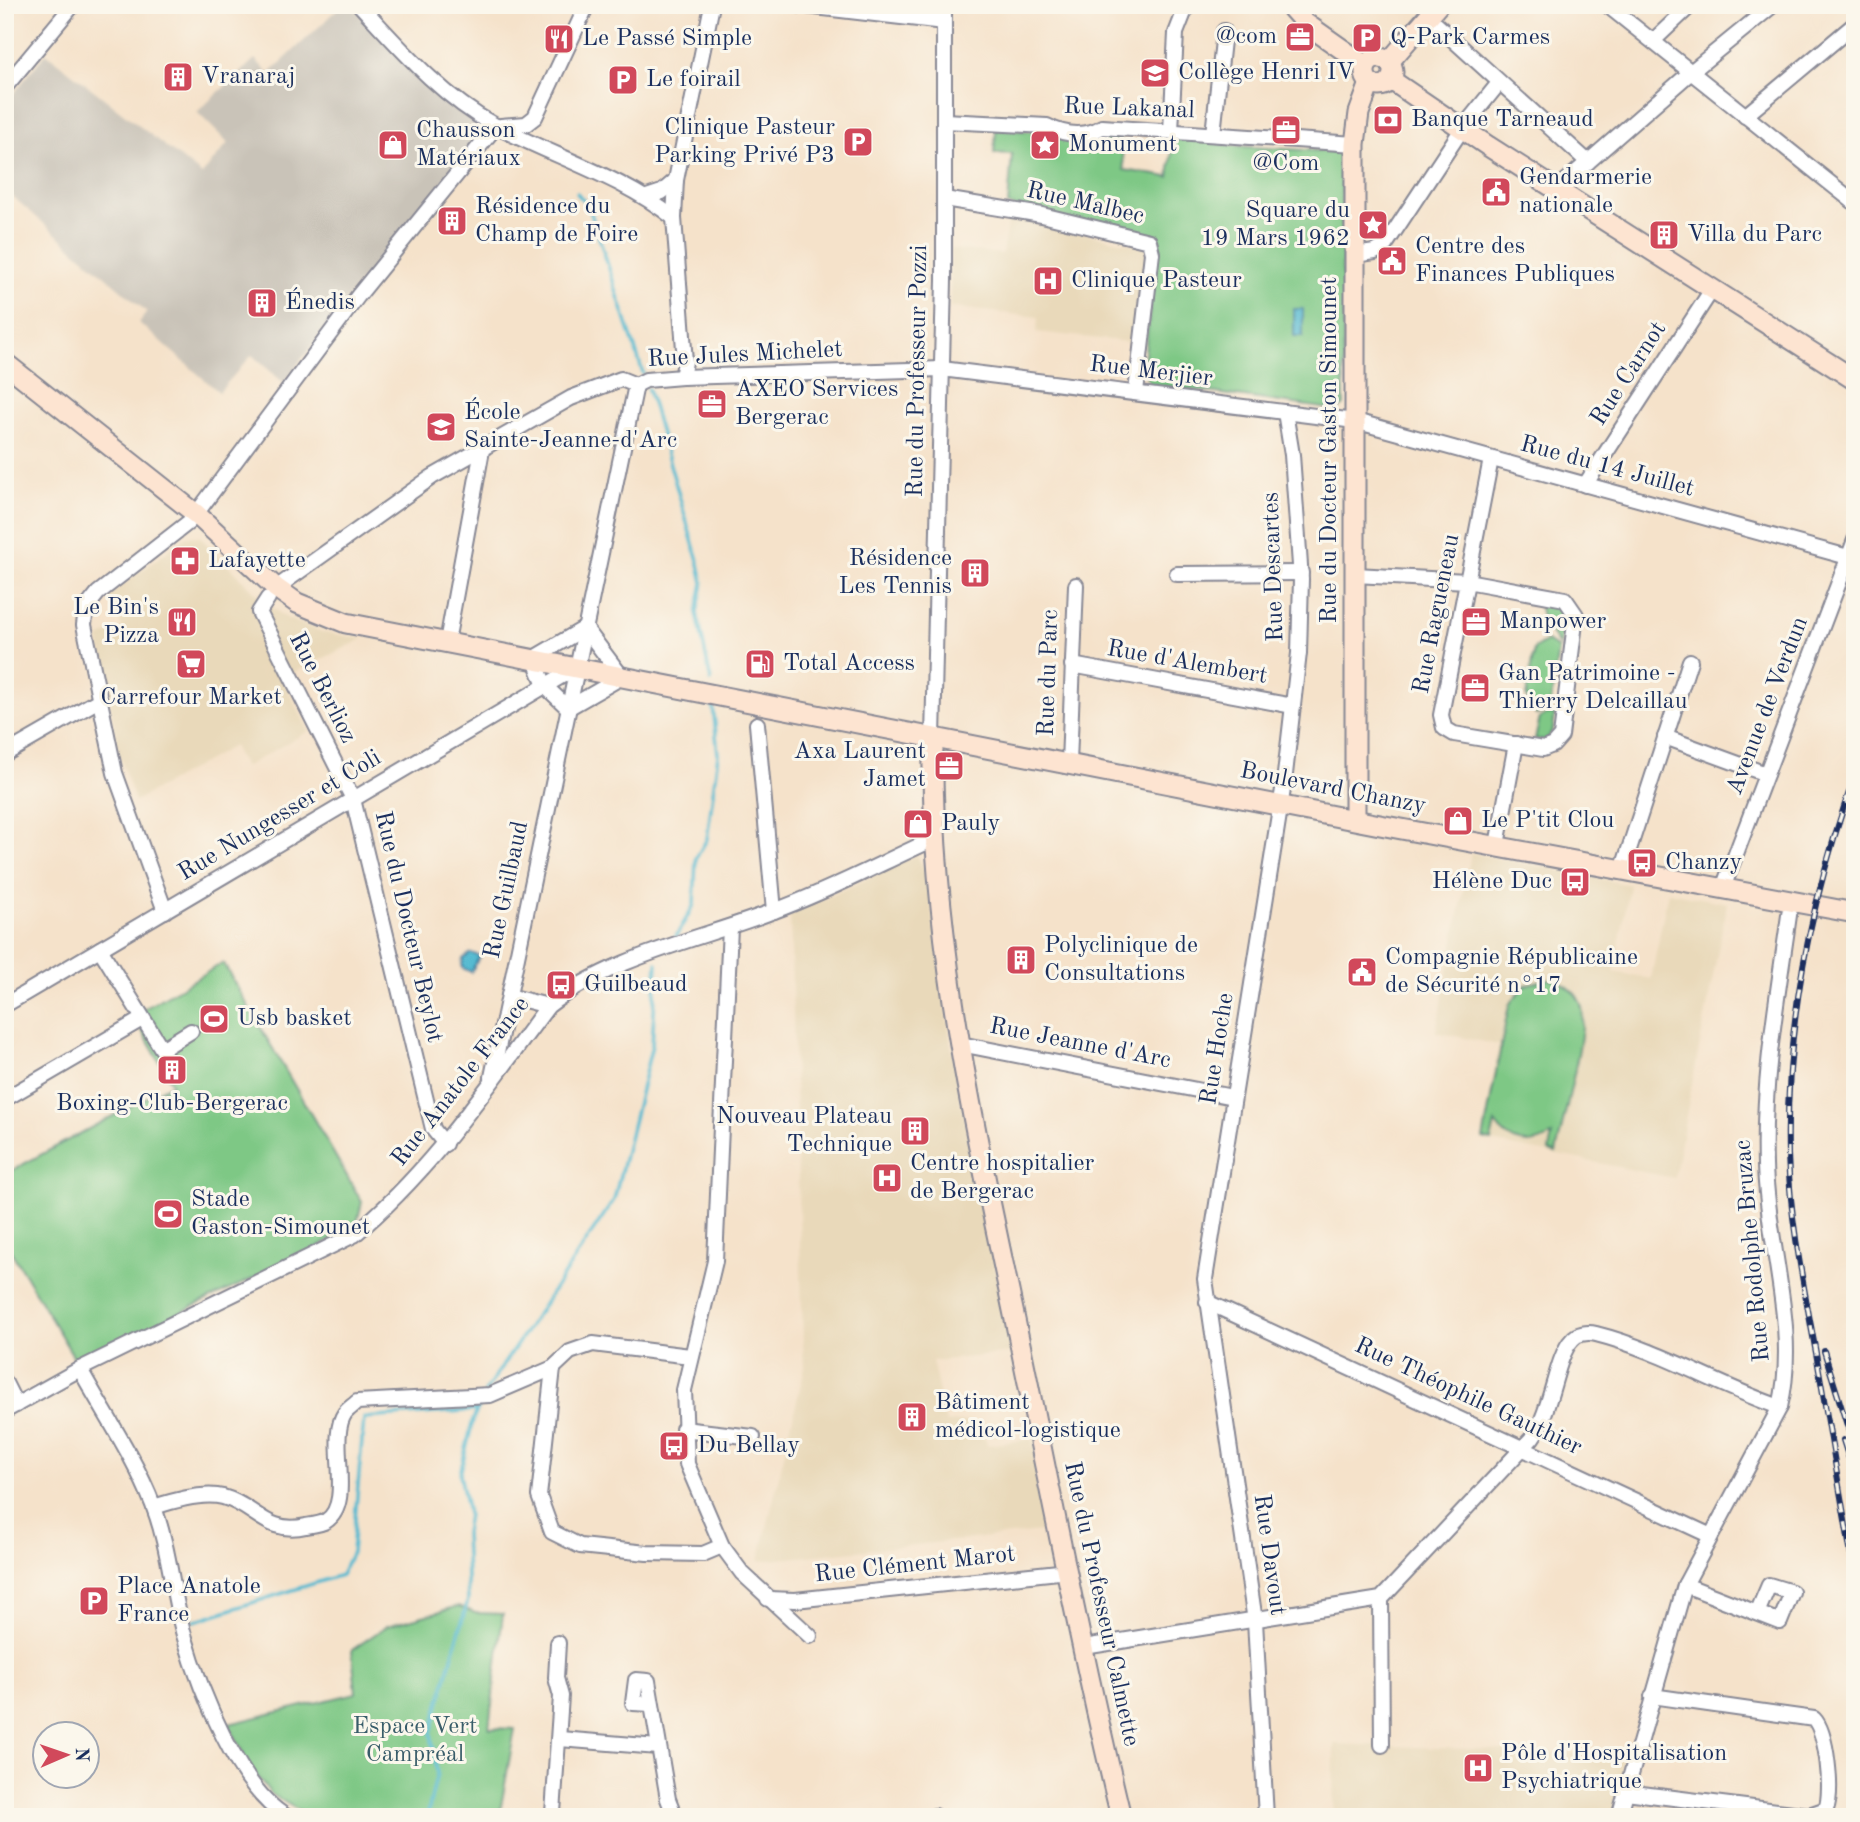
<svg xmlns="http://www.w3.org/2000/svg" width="1860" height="1822" viewBox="0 0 1860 1822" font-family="'Old Standard TT',serif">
<rect width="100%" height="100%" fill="#fbf7ec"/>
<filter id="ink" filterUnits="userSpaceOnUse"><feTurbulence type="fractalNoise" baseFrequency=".0143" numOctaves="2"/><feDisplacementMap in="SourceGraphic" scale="14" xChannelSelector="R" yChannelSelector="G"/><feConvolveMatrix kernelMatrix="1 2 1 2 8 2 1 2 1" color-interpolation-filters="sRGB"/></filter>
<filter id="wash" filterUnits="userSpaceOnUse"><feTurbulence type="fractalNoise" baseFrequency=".00686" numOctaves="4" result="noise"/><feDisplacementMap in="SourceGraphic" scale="28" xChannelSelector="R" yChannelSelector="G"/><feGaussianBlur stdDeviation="1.57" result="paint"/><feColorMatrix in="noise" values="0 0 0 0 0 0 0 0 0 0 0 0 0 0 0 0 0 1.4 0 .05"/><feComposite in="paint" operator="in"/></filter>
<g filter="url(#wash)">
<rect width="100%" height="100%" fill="#f5e2ca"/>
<g fill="#e9d9ba">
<path d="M1009,214L1147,248L1138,343L1037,332L1038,317L950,307L951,249L1002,254Z"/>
<path d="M187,536L200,537L267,604L288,619L322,632L363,639L282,678L309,731L244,767L233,746L135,801L119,754L99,638L122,627L109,596Z"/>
<path d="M1471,853L1630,885L1614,972L1651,979L1668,892L1727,903L1674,1178L1482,1140L1499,1045L1436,1032Z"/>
<path d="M917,855L927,876L956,1080L1012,1353L932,1361L946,1423L974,1421L988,1445L1032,1439L1050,1531L759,1561L804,1371L790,915Z"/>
<path d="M1334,1744L1622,1755V1781L1612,1817H1333Z"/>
</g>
<path fill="#c9c3b8" d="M342,5H350L452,106L488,129L351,293L284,383L252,355L219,392L139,323L147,312L5,190V104L46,53L202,175L228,143L197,112L255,59L269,74Z"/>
<g fill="#7ec885" stroke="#4c7c72" stroke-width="2">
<path d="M996,130L1031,131L1044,136L1122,140L1124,170L1169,177L1174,137L1234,146L1341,152L1344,405L1337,410L1150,384L1143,370L1157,244L1008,205L1012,154L994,153Z"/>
<path d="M1539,603L1565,607L1560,646L1543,622Z"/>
<path d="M1547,641L1558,649L1550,709L1536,715L1526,697L1534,649Z"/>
<path d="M1548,713L1555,715L1553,730L1546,740L1535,739L1540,718Z"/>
<path d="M223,963L362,1202L357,1223L308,1253L76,1361L5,1241V1174L172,1084L140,1027L144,1009Z"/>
<path d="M1547,979C1563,981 1578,991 1582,1008C1587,1031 1562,1124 1556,1153L1549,1151L1552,1135C1531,1149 1509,1144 1495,1123L1491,1141L1483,1139L1509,1005L1525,985Z"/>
<path d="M459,1606L475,1613L503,1614L489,1728L515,1729L499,1817H310L271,1794L248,1764L229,1724L356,1693L352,1650L387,1626Z"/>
</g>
<g fill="#52b9d0" stroke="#367497" stroke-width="2">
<rect x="1294" y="309" width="9" height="27"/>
<path d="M471,953L480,956L471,972L462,968L463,959Z"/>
</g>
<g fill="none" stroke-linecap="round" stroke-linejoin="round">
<g stroke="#52b9d0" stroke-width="3.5">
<path d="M577,193L589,207L643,373"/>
<path d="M648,389L699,564L703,583L697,613L711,681"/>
<path d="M675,938L694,905L696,858L707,839L718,754L713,706"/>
<path d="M485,1392L614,1200L652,1045L657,963"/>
<path d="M194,1621L341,1575L352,1552L364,1418L478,1410"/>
<path d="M427,1817L437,1773L431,1733L468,1600L465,1533L468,1514L460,1474L473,1420L482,1400"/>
</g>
</g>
</g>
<g filter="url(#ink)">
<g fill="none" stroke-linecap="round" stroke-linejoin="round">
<g stroke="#888894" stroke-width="18">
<g id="minor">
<path d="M360,5C401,49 441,96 494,125C554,157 621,176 674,218"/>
<path d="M798,5L944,22"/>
<path d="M1607,5L1855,203"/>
<path d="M1427,16L1588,162"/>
<path d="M1653,41L1691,5"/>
<path d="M5,87L73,5"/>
<path d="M1745,116L1855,24"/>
<path d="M944,121L1047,126C1065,135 1084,138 1102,127L1355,144"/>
<path d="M501,126L526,124L535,117L587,5"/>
<path d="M1171,131L1176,33L1187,5"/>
<path d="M1213,134L1224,31"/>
<path d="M1557,189L1691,72L1773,5"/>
<path d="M647,197L662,192L676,180"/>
<path d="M944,199L1042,215L1149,241L1152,253L1136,392"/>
<path d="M1355,255L1375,252L1384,247L1462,129L1499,83"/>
<path d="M682,377L685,362L674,218L676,180L712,5"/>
<path d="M1585,485L1713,288"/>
<path d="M196,514L358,296L496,126"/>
<path d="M1177,574L1301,573"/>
<path d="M1355,575L1467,581L1565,599L1576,615L1561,736L1553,745L1543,749L1454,734L1444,728L1441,715L1491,459"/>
<path d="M276,588L432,477L571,398L621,379L636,385L646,380L682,377L942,369L1355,421L1848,557"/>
<path d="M268,598L259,612L353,799L433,1129L445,1144"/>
<path d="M585,628L622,677L568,708L545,686L534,658Z"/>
<path d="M447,642L482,450"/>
<path d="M1072,665L1293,706"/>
<path d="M757,724L774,911"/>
<path d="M1665,737L1766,774"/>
<path d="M933,738L944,280V5"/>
<path d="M5,754L99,700"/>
<path d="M1069,763L1076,585"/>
<path d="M1497,845L1516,744"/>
<path d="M1623,868L1690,661"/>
<path d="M1723,888L1855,540"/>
<path d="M165,911L115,773L84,625L86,608L98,593L189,522"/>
<path d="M730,927L715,1261L684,1390L687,1464L722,1546L742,1573L810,1636"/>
<path d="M100,949L162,1049L191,1031"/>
<path d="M509,996L548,1006"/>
<path d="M5,1005L577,667"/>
<path d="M960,1044L1233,1097"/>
<path d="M492,1077L636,385"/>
<path d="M5,1099L142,1019"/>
<path d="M1207,1302L1709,1535"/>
<path d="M553,1368L539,1496L552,1532L580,1546L647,1553L703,1554L722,1546"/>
<path d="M80,1369C104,1413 135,1458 153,1505C169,1546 172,1592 184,1635C199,1687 238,1789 287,1817"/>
<path d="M5,1383L16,1405"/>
<path d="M5,1411L80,1369L354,1235C432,1170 487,1087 548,1006C613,956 698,940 774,911C829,891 881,863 934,839"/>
<path d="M683,1429L753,1437"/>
<path d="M154,1507C172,1501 204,1492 223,1497C256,1506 266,1535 306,1526C312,1525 321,1524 326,1521C355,1503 327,1438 345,1413C348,1409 353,1406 357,1402L490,1395L553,1368L570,1352L593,1344L690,1356"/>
<path d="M1685,1585L1780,1622L1792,1592L1769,1585L1757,1613"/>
<path d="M768,1599L795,1600L1068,1571"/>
<path d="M1381,1599L1382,1745"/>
<path d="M1084,1647L1381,1599L1532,1438C1552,1410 1556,1356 1572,1340C1577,1333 1588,1332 1596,1334C1660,1350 1718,1386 1780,1407"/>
<path d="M651,1704L633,1703L636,1680L648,1681L668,1799L675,1817"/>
<path d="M560,1739L658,1747"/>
<path d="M1626,1792L1809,1815L1826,1809C1833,1792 1827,1732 1814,1719L1652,1696"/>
<path d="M556,1817L553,1813L561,1696L556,1678L558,1643"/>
<path d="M932,1817L935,1816"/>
<path d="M1266,1817L1255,1621L1205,1279L1284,783L1299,653L1301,579L1292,455L1285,412"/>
<path d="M1619,1817L1685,1585L1780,1407C1799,1328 1767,1245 1765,1165C1762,1076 1779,989 1791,901"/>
</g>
</g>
<g stroke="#888894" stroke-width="23">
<g id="secondary">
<path d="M1289,5L1305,23L1366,66"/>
<circle cx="1379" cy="72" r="14"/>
<path d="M1389,62L1438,5"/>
<path d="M1391,80L1488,146L1855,380"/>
<path d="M5,363L196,514L276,588L297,603L346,623L1380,825L1855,913"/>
<path d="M933,738C930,935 974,1124 1014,1315C1049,1483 1081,1651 1121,1817"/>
<path d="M1355,818V144L1359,113L1370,83"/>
</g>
</g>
<use href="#minor" stroke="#fff" stroke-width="14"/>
<use href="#secondary" stroke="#fde4d1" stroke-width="19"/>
<g stroke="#1b2f5e" stroke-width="6">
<g id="rail">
<path d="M1855,775C1811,897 1785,1024 1788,1154C1790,1221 1804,1287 1816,1353C1829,1428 1842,1503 1855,1578"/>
<path d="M1824,1351L1855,1451"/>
<path d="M1843,1440L1855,1477"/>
</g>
</g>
<use href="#rail" stroke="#fbf7ec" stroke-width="3.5" stroke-dasharray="10" stroke-linecap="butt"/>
</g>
</g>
<defs>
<g id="office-square" transform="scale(1.575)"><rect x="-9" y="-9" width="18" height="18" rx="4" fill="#d1495b" stroke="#fbf7ec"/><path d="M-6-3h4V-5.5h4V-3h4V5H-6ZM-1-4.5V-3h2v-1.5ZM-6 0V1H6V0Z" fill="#fff"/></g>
<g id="parking-square" transform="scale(1.575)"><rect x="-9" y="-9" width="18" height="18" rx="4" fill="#d1495b" stroke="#fbf7ec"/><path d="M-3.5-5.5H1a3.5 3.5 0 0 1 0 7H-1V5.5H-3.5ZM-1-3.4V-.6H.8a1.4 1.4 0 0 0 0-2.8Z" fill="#fff"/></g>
<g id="restaurant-square" transform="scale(1.575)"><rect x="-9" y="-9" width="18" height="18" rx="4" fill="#d1495b" stroke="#fbf7ec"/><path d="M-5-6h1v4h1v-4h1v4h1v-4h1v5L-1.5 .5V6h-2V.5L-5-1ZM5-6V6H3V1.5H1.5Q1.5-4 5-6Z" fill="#fff"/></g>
<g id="school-square" transform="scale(1.575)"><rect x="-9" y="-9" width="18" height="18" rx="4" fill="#d1495b" stroke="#fbf7ec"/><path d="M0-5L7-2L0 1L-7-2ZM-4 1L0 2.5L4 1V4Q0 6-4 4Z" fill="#fff"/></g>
<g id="building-square" transform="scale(1.575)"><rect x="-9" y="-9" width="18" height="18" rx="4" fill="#d1495b" stroke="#fbf7ec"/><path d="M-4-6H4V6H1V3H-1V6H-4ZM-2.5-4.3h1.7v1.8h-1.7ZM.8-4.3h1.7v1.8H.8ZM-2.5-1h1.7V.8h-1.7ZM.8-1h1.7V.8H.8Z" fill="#fff"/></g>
<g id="bank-square" transform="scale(1.575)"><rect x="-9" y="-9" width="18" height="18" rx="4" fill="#d1495b" stroke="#fbf7ec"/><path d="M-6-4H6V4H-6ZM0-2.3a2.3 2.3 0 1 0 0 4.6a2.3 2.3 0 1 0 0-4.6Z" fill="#fff"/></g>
<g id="shop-square" transform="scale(1.575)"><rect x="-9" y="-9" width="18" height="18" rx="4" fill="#d1495b" stroke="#fbf7ec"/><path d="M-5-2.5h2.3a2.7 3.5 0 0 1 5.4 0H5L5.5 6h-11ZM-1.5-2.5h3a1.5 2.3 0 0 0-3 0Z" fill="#fff"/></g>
<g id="sight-square" transform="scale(1.575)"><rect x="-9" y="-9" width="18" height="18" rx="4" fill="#d1495b" stroke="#fbf7ec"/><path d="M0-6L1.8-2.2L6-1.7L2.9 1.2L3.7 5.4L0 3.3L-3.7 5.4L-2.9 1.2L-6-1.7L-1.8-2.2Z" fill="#fff"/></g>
<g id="civic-square" transform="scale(1.575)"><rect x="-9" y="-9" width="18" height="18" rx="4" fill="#d1495b" stroke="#fbf7ec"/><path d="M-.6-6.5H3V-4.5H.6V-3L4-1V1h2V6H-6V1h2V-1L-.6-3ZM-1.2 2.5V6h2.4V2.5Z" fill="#fff"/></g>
<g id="hospital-square" transform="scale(1.575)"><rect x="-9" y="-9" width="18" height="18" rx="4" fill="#d1495b" stroke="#fbf7ec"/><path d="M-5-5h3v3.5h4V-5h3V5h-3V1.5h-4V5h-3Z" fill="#fff"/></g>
<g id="pharmacy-square" transform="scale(1.575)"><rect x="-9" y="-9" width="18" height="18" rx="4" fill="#d1495b" stroke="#fbf7ec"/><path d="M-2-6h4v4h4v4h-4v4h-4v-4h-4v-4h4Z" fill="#fff"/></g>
<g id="supermarket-square" transform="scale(1.575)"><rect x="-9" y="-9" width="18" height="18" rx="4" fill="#d1495b" stroke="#fbf7ec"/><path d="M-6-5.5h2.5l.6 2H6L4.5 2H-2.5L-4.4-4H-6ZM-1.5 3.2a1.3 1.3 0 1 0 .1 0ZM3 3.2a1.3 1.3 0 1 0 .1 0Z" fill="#fff"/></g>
<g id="fuel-square" transform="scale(1.575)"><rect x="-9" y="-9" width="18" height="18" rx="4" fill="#d1495b" stroke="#fbf7ec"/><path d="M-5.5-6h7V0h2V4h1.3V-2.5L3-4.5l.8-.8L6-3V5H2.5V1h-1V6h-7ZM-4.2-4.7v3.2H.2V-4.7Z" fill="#fff"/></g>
<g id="bus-square" transform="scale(1.575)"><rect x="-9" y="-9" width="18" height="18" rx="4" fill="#d1495b" stroke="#fbf7ec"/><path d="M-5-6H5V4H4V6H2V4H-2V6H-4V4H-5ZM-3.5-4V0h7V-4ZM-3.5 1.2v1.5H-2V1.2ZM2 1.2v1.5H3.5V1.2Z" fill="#fff"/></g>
<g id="stadium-square" transform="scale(1.575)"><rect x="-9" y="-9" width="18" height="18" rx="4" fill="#d1495b" stroke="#fbf7ec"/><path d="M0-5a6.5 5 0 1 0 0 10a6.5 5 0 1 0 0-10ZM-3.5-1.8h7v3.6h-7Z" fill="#fff"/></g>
</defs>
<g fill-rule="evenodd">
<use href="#office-square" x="1300" y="37"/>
<use href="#parking-square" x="1367" y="38"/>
<use href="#restaurant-square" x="559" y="39"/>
<use href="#school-square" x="1155" y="73"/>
<use href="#building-square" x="178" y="77"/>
<use href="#parking-square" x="623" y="80"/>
<use href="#bank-square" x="1388" y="120"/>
<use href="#office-square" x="1286" y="130"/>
<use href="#parking-square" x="858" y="142"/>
<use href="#shop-square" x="393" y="145"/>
<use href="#sight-square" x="1045" y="145"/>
<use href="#civic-square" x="1496" y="192"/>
<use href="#building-square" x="452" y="221"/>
<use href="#sight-square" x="1373" y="225"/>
<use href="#building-square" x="1664" y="235"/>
<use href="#civic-square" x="1392" y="261"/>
<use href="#hospital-square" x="1048" y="281"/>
<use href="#building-square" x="262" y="303"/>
<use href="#office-square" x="712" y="404"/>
<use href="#school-square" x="441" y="427"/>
<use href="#pharmacy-square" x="185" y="561"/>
<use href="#building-square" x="975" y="573"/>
<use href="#restaurant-square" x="182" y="622"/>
<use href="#office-square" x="1476" y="622"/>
<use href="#supermarket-square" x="191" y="664"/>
<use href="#fuel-square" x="760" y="664"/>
<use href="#office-square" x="1475" y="688"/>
<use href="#office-square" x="949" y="766"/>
<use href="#shop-square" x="1458" y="821"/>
<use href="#shop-square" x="918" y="824"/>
<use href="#bus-square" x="1642" y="863"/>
<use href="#bus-square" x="1575" y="882"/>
<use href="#building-square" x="1021" y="960"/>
<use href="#civic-square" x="1362" y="972"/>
<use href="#bus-square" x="561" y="985"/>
<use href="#stadium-square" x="214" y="1019"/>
<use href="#building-square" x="172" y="1070"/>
<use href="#building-square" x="915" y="1131"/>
<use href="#hospital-square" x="887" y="1178"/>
<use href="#stadium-square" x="168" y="1214"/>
<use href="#building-square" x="912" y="1417"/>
<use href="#bus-square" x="674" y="1446"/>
<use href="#parking-square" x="94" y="1601"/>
<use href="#hospital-square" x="1478" y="1768"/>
</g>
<g text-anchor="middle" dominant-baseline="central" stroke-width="6" stroke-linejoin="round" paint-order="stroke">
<g font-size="24" fill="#1b2f5e" stroke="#fbf7ec" text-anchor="start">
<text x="1277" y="37" text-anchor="end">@com</text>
<text x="1390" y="38">Q-Park Carmes</text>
<text x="582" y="39">Le Passé Simple</text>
<text x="1178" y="73">Collège Henri IV</text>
<text x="201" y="77">Vranaraj</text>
<text x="646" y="80">Le foirail</text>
<text x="1411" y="120">Banque Tarneaud</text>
<text x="835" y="128" text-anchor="end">Clinique Pasteur<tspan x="835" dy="28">Parking Privé P3</tspan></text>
<text x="416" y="131">Chausson<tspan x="416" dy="28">Matériaux</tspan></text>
<text x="1068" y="145">Monument</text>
<text x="1286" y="164" text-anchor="middle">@Com</text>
<text x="1519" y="178">Gendarmerie<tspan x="1519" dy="28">nationale</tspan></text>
<text x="475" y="207">Résidence du<tspan x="475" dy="28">Champ de Foire</tspan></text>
<text x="1350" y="211" text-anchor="end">Square du<tspan x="1350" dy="28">19 Mars 1962</tspan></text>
<text x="1687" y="235">Villa du Parc</text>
<text x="1415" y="247">Centre des<tspan x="1415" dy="28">Finances Publiques</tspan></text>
<text x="1071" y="281">Clinique Pasteur</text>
<text x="285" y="303">Énedis</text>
<text x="735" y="390">AXEO Services<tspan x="735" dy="28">Bergerac</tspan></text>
<text x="464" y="413">École<tspan x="464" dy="28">Sainte-Jeanne-d'Arc</tspan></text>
<text x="952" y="559" text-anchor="end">Résidence<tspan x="952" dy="28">Les Tennis</tspan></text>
<text x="208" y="561">Lafayette</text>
<text x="159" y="608" text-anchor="end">Le Bin's<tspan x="159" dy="28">Pizza</tspan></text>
<text x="1499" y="622">Manpower</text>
<text x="783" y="664">Total Access</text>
<text x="1498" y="674">Gan Patrimoine -<tspan x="1498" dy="28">Thierry Delcaillau</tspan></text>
<text x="191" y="698" text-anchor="middle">Carrefour Market</text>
<text x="926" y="752" text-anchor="end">Axa Laurent<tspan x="926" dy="28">Jamet</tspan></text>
<text x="1481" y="821">Le P'tit Clou</text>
<text x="941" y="824">Pauly</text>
<text x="1665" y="863">Chanzy</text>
<text x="1552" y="882" text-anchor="end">Hélène Duc</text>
<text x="1044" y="946">Polyclinique de<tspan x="1044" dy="28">Consultations</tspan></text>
<text x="1385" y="958">Compagnie Républicaine<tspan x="1385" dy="28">de Sécurité n°17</tspan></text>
<text x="584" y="985">Guilbeaud</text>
<text x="237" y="1019">Usb basket</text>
<text x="172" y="1104" text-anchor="middle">Boxing-Club-Bergerac</text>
<text x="892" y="1117" text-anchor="end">Nouveau Plateau<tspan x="892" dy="28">Technique</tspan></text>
<text x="910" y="1164">Centre hospitalier<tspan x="910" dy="28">de Bergerac</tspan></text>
<text x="191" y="1200">Stade<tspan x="191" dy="28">Gaston-Simounet</tspan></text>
<text x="935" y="1403">Bâtiment<tspan x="935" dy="28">médicol-logistique</tspan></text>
<text x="697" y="1446">Du Bellay</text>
<text x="117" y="1587">Place Anatole<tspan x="117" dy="28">France</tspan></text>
<text x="1501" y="1754">Pôle d'Hospitalisation<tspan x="1501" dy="28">Psychiatrique</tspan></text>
</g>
<g font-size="24" fill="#1b2f5e" stroke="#fbf7ec">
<text transform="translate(1129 109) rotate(2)">Rue Lakanal</text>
<text transform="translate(1085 204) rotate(13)">Rue Malbec</text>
<text transform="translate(745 355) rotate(-3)">Rue Jules Michelet</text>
<text transform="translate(918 371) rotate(-89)">Rue du Professeur Pozzi</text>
<text transform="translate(1151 372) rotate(7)">Rue Merjier</text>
<text transform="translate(1629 374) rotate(-57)">Rue Carnot</text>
<text transform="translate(1330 450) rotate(-90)">Rue du Docteur Gaston Simounet</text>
<text transform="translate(1607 467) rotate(15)">Rue du 14 Juillet</text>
<text transform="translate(1274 567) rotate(-92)">Rue Descartes</text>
<text transform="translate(1437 614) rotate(-79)">Rue Ragueneau</text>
<text transform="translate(1187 663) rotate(10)">Rue d'Alembert</text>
<text transform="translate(1049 673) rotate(-88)">Rue du Parc</text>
<text transform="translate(322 688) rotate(63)">Rue Berlioz</text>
<text transform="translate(1768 706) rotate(-69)">Avenue de Verdun</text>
<text transform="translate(1333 789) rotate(11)">Boulevard Chanzy</text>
<text transform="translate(280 816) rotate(-31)">Rue Nungesser et Coli</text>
<text transform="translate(507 890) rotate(-78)">Rue Guilbaud</text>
<text transform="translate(408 927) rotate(77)">Rue du Docteur Beylot</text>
<text transform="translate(1080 1044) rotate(11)">Rue Jeanne d'Arc</text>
<text transform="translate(1218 1049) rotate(-81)">Rue Hoche</text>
<text transform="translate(461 1082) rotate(-52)">Rue Anatole France</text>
<text transform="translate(1753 1251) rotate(-95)">Rue Rodolphe Bruzac</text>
<text transform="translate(1468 1397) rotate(25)">Rue Théophile Gauthier</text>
<text transform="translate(1269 1555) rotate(82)">Rue Davout</text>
<text transform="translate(915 1565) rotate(-6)">Rue Clément Marot</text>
<text transform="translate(1101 1604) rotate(78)">Rue du Professeur Calmette</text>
</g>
<g font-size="24" fill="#395d6a" stroke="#fbf7ec">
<text x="415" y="1727">Espace Vert<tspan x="415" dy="28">Campréal</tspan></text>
</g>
</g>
<rect width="1860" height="1822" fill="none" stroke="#fbf7ec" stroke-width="28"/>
<g transform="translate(66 1755) rotate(88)"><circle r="33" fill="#fbf7ec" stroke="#a1a7b3" stroke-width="2"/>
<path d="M0-5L12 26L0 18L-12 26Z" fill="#d1495b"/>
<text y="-10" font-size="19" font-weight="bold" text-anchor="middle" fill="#1b2f5e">N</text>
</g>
</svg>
